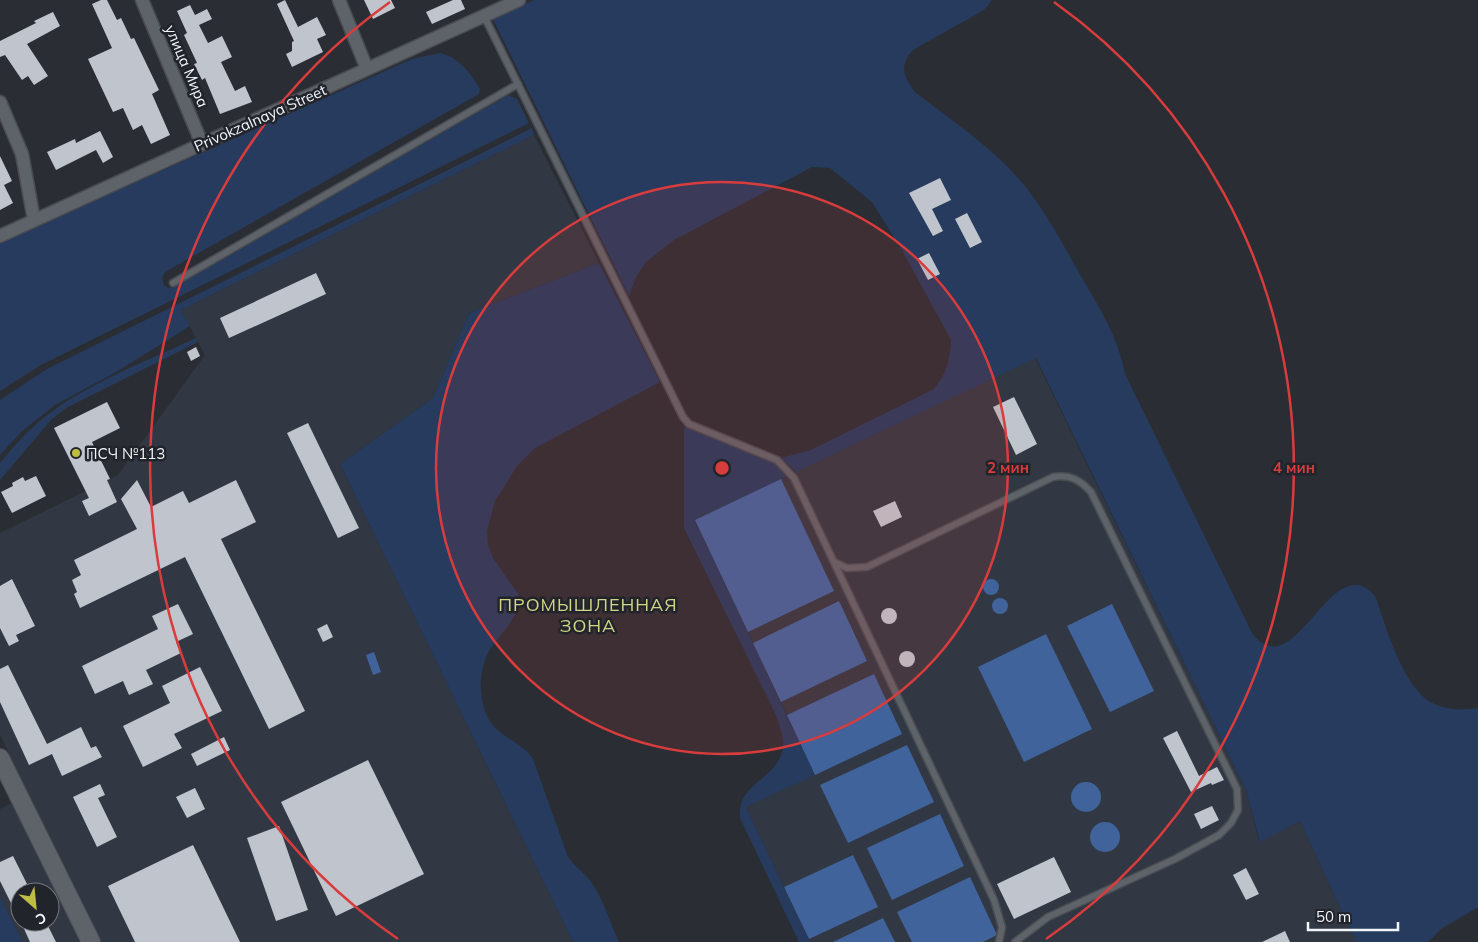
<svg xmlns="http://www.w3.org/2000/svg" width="1478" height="942" viewBox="0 0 1478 942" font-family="Mulish,sans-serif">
<rect width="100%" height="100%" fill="#2a2e34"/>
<g fill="#313843" fill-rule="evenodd">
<path d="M534,135L599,263L469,313L433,398L340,464L573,942H101L0,735V533L118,475L205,355L181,310Z"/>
<path d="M1035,358L1246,790L1259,841L1300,821L1356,942H810L746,807L815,774L695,520Z"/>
<path d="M12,803L80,942H23L0,897V809ZM20,892H50V922H20Z"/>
</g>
<g fill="#263b5e">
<path d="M534,0H992L984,10L913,50C899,66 903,76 915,92C952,121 994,148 1024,185C1047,213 1064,247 1082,278C1101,310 1118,338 1125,374L1252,633C1295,690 1331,545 1375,596C1386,626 1400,678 1426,699C1440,710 1462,711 1478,708V907L1441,929L1428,942H1356L1300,821L1260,842L1246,790L1036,358L796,472L781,458L811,450L934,389C947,373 950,360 951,340L902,250L872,202L830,168L812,167L674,240L646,262L636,277L629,296L493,19Z"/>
<path d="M440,53C458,57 471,73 480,89L479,94L165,272L162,278L164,285L168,288L175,287L508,95L517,99L529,123L41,365L0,391V243L412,59Z"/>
<path d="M532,128L534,135L181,310L190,326L118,371L55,405L22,431L0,455V400L47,369Z"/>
<path d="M599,263L660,382L535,448L517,466L495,501L487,531L488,545L493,558L518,594C521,617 502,631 491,648C478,667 478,698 488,718C498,737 522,742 533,759L568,857C575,867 585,873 592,883C604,901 610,923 619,942H573L340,464L433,398L469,313Z"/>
<path d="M196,338L198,342L66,408L51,420L0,480V463C14,446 29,429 46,416C88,383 147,361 196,338Z"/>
<path d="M684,427L769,460L778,464L787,476L695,520L815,775L746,807L810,942H799L740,818C737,783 774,781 782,752C786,739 779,725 775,713L684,528Z"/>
<path d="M0,897L23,942H0Z"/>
</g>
<g fill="#40639c">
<path d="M781,479L834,591L748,632L695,520Z"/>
<circle cx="991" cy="587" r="8"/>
<circle cx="1000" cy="606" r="8"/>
<path d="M839,601L867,661L781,702L753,643Z"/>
<path d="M1112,604L1154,691L1110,712L1067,626Z"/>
<path d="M1046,634L1092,729L1024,762L978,667Z"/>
<path d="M374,652L381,672L373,675L366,655Z"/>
<path d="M874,674L902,734L815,775L787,715Z"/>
<path d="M907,745L934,802L848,843L820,785Z"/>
<circle cx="1086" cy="797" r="15"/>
<path d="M940,814L964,866L892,900L867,848Z"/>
<circle cx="1105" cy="837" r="15"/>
<path d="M853,855L878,907L809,939L784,887Z"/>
<path d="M970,877L997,935L983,942H912L897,912Z"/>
<path d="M883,918L895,942H833Z"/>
</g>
<g fill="#c0c5cd">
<path d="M101,0H107L117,20L121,18L131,39L134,38L159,90L152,94L170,135L151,144L142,125L133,130L123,108L113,112L88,59L112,48L92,4Z"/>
<path d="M285,0L298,27L317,17L326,35L317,39L323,52L292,67L286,54L292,51V42L294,41L277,4Z"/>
<path d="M364,0H391L395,8L373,19Z"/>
<path d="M453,0H461L465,9L432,24L426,12Z"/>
<path d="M190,5L195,15L207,9L212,19L199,25L208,43L222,36L232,57L221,62L235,91L245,86L252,102L220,114L205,78L202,80L194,64L197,63L184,35L187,33L177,11Z"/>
<path d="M53,12L60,26L27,44L48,76L34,85L28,76L22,80L5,55L0,57V41L36,23L34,21Z"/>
<path d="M100,131L113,157L103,163L96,150L56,170L47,152L75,139L76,143Z"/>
<path d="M0,156L12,181L4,185L13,203L0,210Z"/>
<path d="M940,178L951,200L932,209L943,231L933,236L909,193Z"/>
<path d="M967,213L982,242L970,248L955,219Z"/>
<path d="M929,253L940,274L928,280L917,259Z"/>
<path d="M316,273L326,294L229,338L220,318Z"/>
<path d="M196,347L200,356L191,361L187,352Z"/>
<path d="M1014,397L1037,444L1016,455L993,407Z"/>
<path d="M107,402L120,428L92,442L110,479L107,480L117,502L89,516L82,501L89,498L54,428Z"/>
<path d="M308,423L359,528L338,538L287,433Z"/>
<path d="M36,476L46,496L12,513L1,492L13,486L12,483L23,477L25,481Z"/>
<path d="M137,480L151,507L183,491L189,503L236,480L256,522L221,539L305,711L269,729L185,557L80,608L74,594L77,592L72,580L81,575L74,560L137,529L121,499Z"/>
<path d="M895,501L902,517L881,527L873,511Z"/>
<path d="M12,579L35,626L16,635L19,641L9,646L0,628V586Z"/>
<path d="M178,604L193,634L176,642L181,653L146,670L153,684L129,695L123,681L95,694L82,666L158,629L152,616Z"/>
<circle cx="889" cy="616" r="8"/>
<path d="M327,624L333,637L323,642L317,629Z"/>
<circle cx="907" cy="659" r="8"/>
<path d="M8,665L47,744L81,727L91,748L96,746L102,757L62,776L52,754L29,765L0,702V669Z"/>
<path d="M200,667L222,711L174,734L182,748L143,767L123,726L170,703L162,686Z"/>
<path d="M1177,731L1199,776L1217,767L1224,780L1212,785L1211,783L1191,792L1163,738Z"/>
<path d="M224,737L230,750L197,766L191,754Z"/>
<path d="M368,760L424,874L336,916L281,802Z"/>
<path d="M100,784L105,795L98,798L117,837L97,847L73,797Z"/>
<path d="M195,788L205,809L187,818L176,797Z"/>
<path d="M1212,806L1219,820L1201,829L1194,814Z"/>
<path d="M279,826L308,910L276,921L247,838Z"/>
<path d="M193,845L240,942H135L108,886Z"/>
<path d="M13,856L31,892H20V921L0,881V862Z"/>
<path d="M1054,857L1071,892L1014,919L997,884Z"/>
<path d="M1246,868L1259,894L1246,900L1233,875Z"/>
<path d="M21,922H46L56,942H30Z"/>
<path d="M1285,931L1290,942H1262Z"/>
</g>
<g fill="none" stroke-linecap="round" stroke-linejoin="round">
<g stroke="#494c51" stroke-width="9">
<g id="service">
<path d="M484,16L683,417L689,424L777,460L794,478L994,900L1002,927L999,942"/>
<path d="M173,283L518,84"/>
<path d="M834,562L847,568L867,567L1053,477C1070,474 1080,480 1091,492L1237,789L1238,810L1231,823L1219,835L1175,859L1048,917L1015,942"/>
</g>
</g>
<g stroke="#494c51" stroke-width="15">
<g id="minor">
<path d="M142,0L202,144"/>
<path d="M339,0L367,69"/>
<path d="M0,102L22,154L34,220"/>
<path d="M0,236L519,0"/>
</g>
</g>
<g stroke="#494c51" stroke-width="20">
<path id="secondary" d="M0,758L91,942"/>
</g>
<use href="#service" stroke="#5e6269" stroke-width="6"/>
<use href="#minor" stroke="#5e6269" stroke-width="12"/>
<use href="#secondary" stroke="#5e6269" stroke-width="18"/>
</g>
<circle cx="722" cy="468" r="286" fill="#d93c3d" fill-opacity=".12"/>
<g fill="none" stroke="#d93c3d" stroke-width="2.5">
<circle cx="722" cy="468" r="286"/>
<path d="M398 939A572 572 0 0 1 390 2M1054 2A572 572 0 0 1 1046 939"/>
</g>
<circle fill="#bebf42" stroke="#21242a" stroke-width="2" cx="76" cy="453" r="5"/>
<g text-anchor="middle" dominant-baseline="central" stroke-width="5" stroke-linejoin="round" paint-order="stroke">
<g font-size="15" fill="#f2f5f9" stroke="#21242a">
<text transform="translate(187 66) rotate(67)">улица Мира</text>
<text transform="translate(260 118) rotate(-24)">Privokzalnaya Street</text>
</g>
<g font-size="15" fill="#f2f5f9" stroke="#21242a" text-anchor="start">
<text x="86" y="453">ПСЧ №113</text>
</g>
<g font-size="18" letter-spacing="1" fill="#d2d486" stroke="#21242a">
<text x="588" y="604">ПРОМЫШЛЕННАЯ<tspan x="588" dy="21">ЗОНА</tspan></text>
</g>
</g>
<circle cx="722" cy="468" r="8" fill="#d93c3d" stroke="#21242a" stroke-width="2.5"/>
<g font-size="15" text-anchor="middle" font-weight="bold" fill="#d93c3d" stroke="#21242a" stroke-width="5" stroke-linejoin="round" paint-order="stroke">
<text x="1008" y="473">2 мин</text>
<text x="1294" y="473">4 мин</text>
</g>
<g transform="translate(35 907) rotate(153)"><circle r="24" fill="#21242a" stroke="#75787d"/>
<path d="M0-4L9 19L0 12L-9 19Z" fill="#bebf42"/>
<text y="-8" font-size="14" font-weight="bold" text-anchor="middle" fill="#f2f5f9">С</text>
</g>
<path d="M1308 922v8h90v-8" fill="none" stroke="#f2f5f9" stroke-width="2.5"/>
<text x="1316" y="922" font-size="15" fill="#f2f5f9" stroke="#21242a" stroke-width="4" paint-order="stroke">50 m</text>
</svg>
